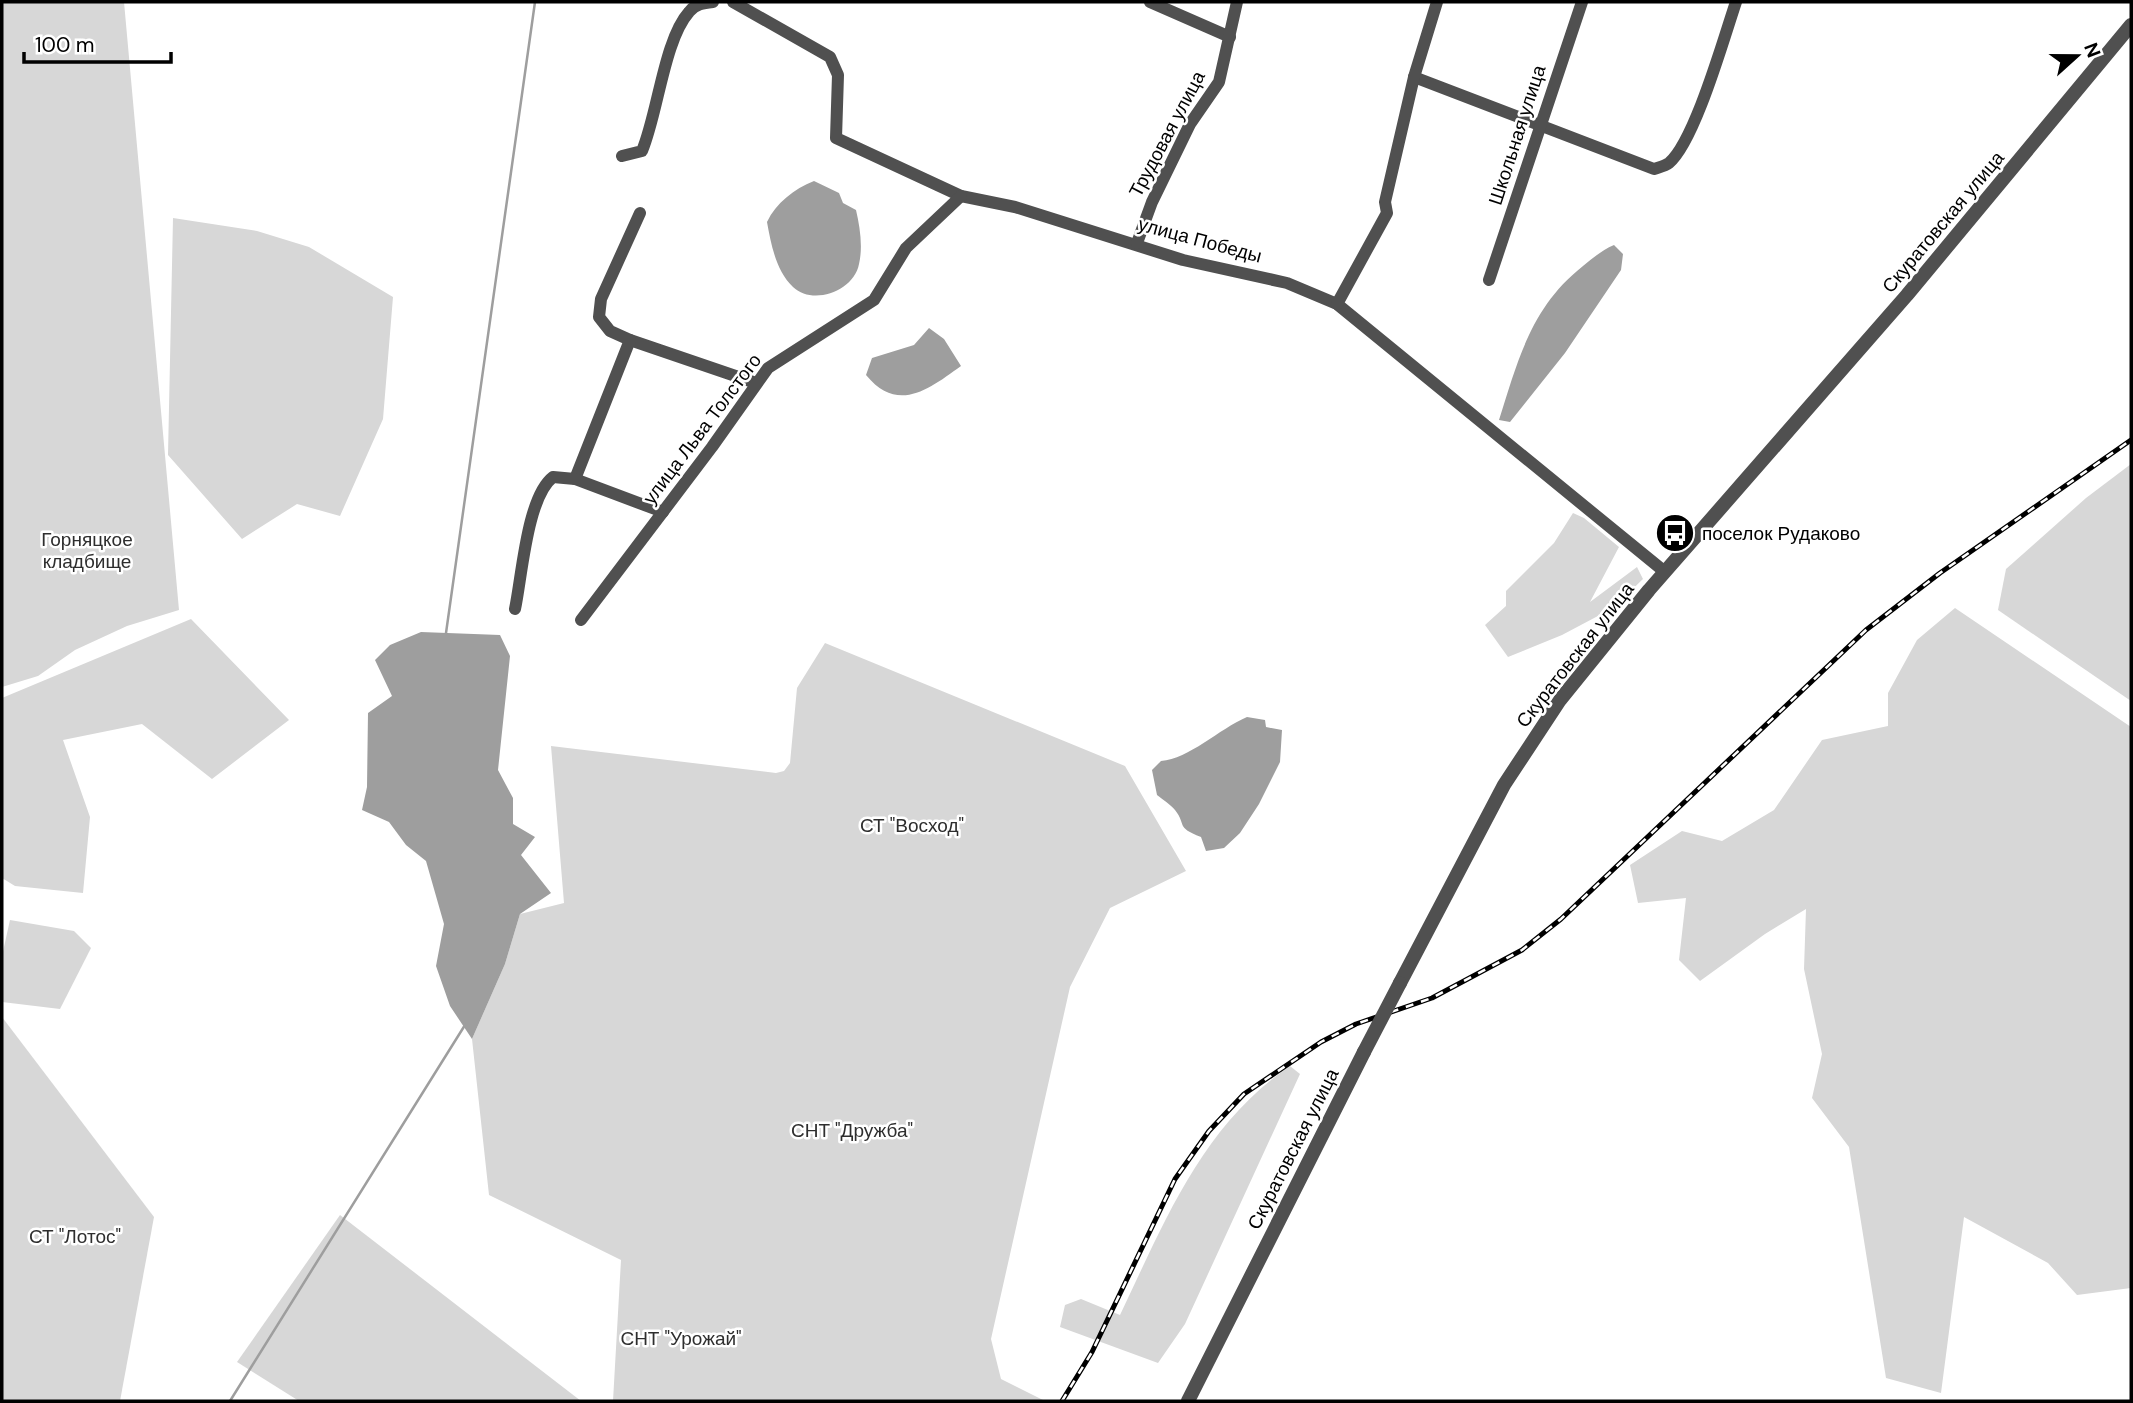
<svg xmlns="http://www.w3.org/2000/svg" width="2133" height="1403" viewBox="0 0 2133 1403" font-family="'DM Sans',sans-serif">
<rect width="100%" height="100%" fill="#fff"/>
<g fill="#d7d7d7">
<path d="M2,2H124L179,610L127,626L75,650L38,676L2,687Z"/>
<path d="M173,218L257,231L309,247L393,297L383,419L340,516L297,504L242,539L168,455Z"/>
<path d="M2131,464V701L1998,610L2006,569L2086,498Z"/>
<path d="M1573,513L1584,518L1619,547L1590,602L1637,567L1643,579L1613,608L1562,635L1508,657L1485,625L1506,606V591L1554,543Z"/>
<path d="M1955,608L2131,727V1288L2077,1295L2048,1263L1964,1217L1941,1393L1886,1378L1849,1147L1812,1098L1822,1054L1804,969L1806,909L1765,934L1700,981L1679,960L1686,898L1638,903L1630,865L1682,831L1722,841L1774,810L1822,740L1888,726V693L1917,640Z"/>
<path d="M191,619L289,720L212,779L142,724L63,740L90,817L83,893L15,886L2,878V698Z"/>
<path d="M825,643L1125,766L1186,871L1110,908L1070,987L991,1339L1001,1379L1045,1401H613L621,1260L489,1195L472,1039L505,964L520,914L564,903L551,746L776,773L784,771L790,763L797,688Z"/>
<path d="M10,920L74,931L91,948L60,1009L2,1002V956Z"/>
<path d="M2,1017L154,1217L120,1401H2Z"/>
<path d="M1290,1066L1300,1074L1185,1324L1158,1363L1060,1327L1065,1305L1081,1299L1120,1315C1164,1223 1202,1125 1290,1066Z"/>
<path d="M340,1215L581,1401H299L237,1362Z"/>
</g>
<g fill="#9e9e9e">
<path d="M814,181L839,193L843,203L856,210C860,227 863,247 859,264C854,291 813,306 793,287C776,271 771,244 767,222C776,203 794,189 814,181Z"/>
<path d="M1614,245L1623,254L1621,270L1565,353L1510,422L1499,420C1518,360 1531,307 1583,266C1593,258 1602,250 1614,245Z"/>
<path d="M929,328L944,339L961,366C929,389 898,414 866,375L872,358L914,345Z"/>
<path d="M421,632L500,635L510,656L498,770L513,798V824L535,837L521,855L551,893L520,914L505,964L472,1039L450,1006L436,966L444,924L426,861L406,845L389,822L362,810L367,787L368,713L392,696L375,660L390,645Z"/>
<path d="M1247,717L1265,720L1266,727L1282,730L1280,762L1259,804L1240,833L1224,848L1206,851L1201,837C1175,827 1187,825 1175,810C1170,804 1162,799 1157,795L1152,770L1161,761C1189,759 1219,729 1247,717Z"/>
</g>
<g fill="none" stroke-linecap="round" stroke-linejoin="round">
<g stroke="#9e9e9e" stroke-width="2.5">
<path d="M446,633L535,2"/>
<path d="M230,1401L465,1025"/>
</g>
<g stroke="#505050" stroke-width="12">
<path d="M733,2L830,57L838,75L836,138L961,196L1015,207L1183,260L1287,283L1337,304L1665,572"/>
<path d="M1150,2L1230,37"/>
<path d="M1414,77L1654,169C1660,167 1665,166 1669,163C1695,141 1724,37 1736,2"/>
<path d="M622,156L642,151C658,113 664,40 689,12C695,4 704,3 713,2"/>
<path d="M1137,243L1152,202L1190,124L1219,82L1237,2"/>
<path d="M1489,280L1582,2"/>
<path d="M1337,304L1387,213L1385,202L1414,77L1437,2"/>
<path d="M630,340L756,383"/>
<path d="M575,479L630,340L610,331L599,317L601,299L640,213"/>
<path d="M515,609C522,576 527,497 553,477L575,479L663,512"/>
<path d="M581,620L712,447L768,368L874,300L906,248L961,196"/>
</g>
<g stroke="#505050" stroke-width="14">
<path d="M1400,983L1504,785L1560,700L1649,590L1907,295L2131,25"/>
<path d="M1188,1401L1364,1052"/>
</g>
<g stroke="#000" stroke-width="5">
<path id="rail" d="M1062,1401L1092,1352L1175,1179L1209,1131L1244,1094L1321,1042L1356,1024L1432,998L1522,950L1561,919L1866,630L1940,573L2131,440"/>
</g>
<use href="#rail" stroke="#fff" stroke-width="2.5" stroke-dasharray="8" stroke-linecap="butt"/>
<path stroke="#505050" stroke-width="14" d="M1364,1052L1400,983"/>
</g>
<defs>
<g id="bus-disc" transform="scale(2.0125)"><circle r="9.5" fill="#000" stroke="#fff"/><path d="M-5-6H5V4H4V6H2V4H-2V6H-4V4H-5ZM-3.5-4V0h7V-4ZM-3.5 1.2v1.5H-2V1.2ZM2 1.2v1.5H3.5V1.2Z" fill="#fff"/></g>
</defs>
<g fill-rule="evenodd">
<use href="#bus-disc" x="1675" y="533"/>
</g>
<g text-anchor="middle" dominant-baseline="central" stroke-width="5" stroke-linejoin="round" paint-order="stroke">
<g font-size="19" fill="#000" stroke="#fff">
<text transform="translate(1167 134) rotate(-62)">Трудовая улица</text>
<text transform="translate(1517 135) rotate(-72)">Школьная улица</text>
<text transform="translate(1943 222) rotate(-50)">Скуратовская улица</text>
<text transform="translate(1200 240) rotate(15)">улица Победы</text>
<text transform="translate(702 429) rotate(-53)">улица Льва Толстого</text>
<text transform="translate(1575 655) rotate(-52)">Скуратовская улица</text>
<text transform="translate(1293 1149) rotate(-63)">Скуратовская улица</text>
</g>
<g font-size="19" fill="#000" stroke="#fff" text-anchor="start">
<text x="1702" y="533">поселок Рудаково</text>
</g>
<g font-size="19" fill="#2e2e2e" stroke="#fff">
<text x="87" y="539">Горняцкое<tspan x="87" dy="22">кладбище</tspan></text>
<text x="912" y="825">СТ "Восход"</text>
<text x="852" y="1130">СНТ "Дружба"</text>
<text x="75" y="1236">СТ "Лотос"</text>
<text x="681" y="1338">СНТ "Урожай"</text>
</g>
</g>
<rect width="2133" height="1403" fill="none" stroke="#000000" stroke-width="7"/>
<g transform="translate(2077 56) rotate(69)" stroke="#ffffff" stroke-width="5" paint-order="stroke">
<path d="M0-5L12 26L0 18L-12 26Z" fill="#000000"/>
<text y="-10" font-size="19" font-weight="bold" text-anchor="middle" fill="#000000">N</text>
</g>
<path d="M24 52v10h147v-10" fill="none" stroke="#000000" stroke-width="3.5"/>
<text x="35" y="52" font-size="21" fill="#000000" stroke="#ffffff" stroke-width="5" paint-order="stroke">100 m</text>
</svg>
